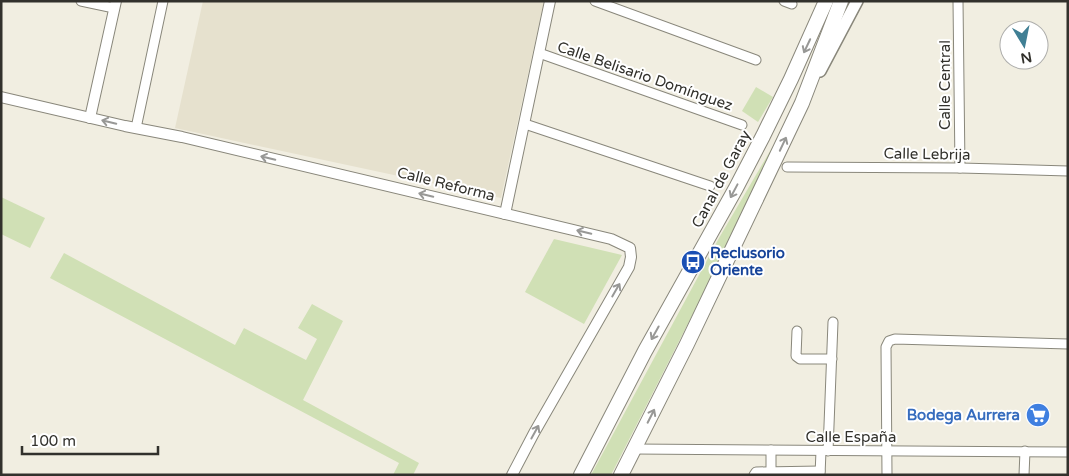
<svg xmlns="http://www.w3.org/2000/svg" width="1069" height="476" viewBox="0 0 1069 476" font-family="'Varela Round',sans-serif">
<rect width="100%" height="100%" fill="#f1eee1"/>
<path fill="#e6e1ce" d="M203,1H544L501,198L175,128Z"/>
<g fill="#d0e0b5">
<path d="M756,87L773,97L758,122L742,111Z"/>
<path d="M773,146L729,243L611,475H591L719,238Z"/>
<path d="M1,197L45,218L30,248L1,234Z"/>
<path d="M554,239L622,255L584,324L525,292Z"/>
<path d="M64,253L235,345L244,328L306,360L317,339L298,328L312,304L343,321L303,400L419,463L413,475H393L399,463L50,278Z"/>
</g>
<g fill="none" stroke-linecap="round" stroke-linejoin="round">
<g stroke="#89877b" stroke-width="11">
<g id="minor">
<path d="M81,1L114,8"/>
<path d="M595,1L756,60"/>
<path d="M784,1L792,4"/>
<path d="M958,1L960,168"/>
<path d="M539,53L742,125"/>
<path d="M525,124L710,186"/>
<path d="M136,128L163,1"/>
<path d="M787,167L960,168L1068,171"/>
<path d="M797,331L796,356L800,359H832"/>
<path d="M634,449L1068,452"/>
<path d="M771,450V475"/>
<path d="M828,451L833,322"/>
<path d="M754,475L756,472L820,471"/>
<path d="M820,475L821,451"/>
<path d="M887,475L886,347L889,341L895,339L1068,344"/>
<path d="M1024,475L1025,451"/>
</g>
</g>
<g stroke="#89877b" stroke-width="12">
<g id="tertiary">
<path d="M1,97L125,126L182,137L611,239L630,248L631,257L629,267L534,433L512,475"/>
<path d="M90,118L116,1"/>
<path d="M505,214L550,1"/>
</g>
</g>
<g stroke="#89877b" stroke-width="14">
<path id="secondary" d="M820,71L857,1"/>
</g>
<g stroke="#89877b" stroke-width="16">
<g id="trunk">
<path d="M581,475L645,351L736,188L763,136L791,79L826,1"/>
<path d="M621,475L687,344L802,103L841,1"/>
</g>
</g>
<use href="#minor" stroke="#fff" stroke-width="9"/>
<use href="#tertiary" stroke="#fff" stroke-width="10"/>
<use href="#secondary" stroke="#fff" stroke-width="11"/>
<use href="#trunk" stroke="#fff" stroke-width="14"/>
</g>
<defs><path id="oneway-shaft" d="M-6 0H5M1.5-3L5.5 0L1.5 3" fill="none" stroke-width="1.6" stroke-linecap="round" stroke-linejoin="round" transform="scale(1.25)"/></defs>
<g stroke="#989896">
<use href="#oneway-shaft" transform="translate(807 46) rotate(115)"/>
<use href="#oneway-shaft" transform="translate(109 122) rotate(-166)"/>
<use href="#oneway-shaft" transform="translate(783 144) rotate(-65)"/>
<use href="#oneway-shaft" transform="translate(268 158) rotate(-167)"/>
<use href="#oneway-shaft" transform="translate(734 191) rotate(118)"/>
<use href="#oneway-shaft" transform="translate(426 195) rotate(-166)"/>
<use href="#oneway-shaft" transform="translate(584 232) rotate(-167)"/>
<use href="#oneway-shaft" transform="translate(616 290) rotate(-60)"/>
<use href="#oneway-shaft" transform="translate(655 333) rotate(119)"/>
<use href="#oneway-shaft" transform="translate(651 416) rotate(-63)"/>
<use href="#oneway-shaft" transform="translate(535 432) rotate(-61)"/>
</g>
<defs>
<g id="bus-disc" transform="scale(1.25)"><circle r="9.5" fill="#1a4fb4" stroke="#fff"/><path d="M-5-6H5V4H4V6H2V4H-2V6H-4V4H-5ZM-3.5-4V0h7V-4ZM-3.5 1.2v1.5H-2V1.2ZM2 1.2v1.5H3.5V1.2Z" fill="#fff"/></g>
<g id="supermarket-disc" transform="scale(1.25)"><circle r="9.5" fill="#3f7fe0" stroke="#fff"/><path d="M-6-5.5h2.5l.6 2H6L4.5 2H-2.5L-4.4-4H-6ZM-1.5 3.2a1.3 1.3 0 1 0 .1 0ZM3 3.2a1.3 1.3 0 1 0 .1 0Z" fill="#fff"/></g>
</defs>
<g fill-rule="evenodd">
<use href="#bus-disc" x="693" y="262"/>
<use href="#supermarket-disc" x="1038" y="415"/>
</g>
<g text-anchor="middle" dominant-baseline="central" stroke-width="4" stroke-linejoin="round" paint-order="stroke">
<g font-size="15" fill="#32312c" stroke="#fff">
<text transform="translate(645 76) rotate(19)">Calle Belisario Domínguez</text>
<text transform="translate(945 85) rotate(-90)">Calle Central</text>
<text transform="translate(927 154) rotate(1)">Calle Lebrija</text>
<text transform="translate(721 179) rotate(-62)">Canal de Garay</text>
<text transform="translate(446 184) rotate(14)">Calle Reforma</text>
<text x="851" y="437">Calle España</text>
</g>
<g font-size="15" font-weight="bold" fill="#164399" stroke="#fff" text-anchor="start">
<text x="710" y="253">Reclusorio<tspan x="710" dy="17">Oriente</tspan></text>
</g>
<g font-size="15" font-weight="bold" fill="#366cbe" stroke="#fff" text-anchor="end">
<text x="1020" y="415">Bodega Aurrera</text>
</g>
</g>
<rect width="1069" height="476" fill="none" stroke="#32312c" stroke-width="5"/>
<g transform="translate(1024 45) rotate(170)"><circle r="24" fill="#ffffff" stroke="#adadab"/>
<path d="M0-4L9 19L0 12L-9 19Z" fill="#407f94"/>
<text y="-8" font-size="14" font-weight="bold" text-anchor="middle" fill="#32312c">N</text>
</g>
<path d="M22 446v8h136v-8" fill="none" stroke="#32312c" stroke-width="2.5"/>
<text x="30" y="446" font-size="15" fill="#32312c" stroke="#ffffff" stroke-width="4" paint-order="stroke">100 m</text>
</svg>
